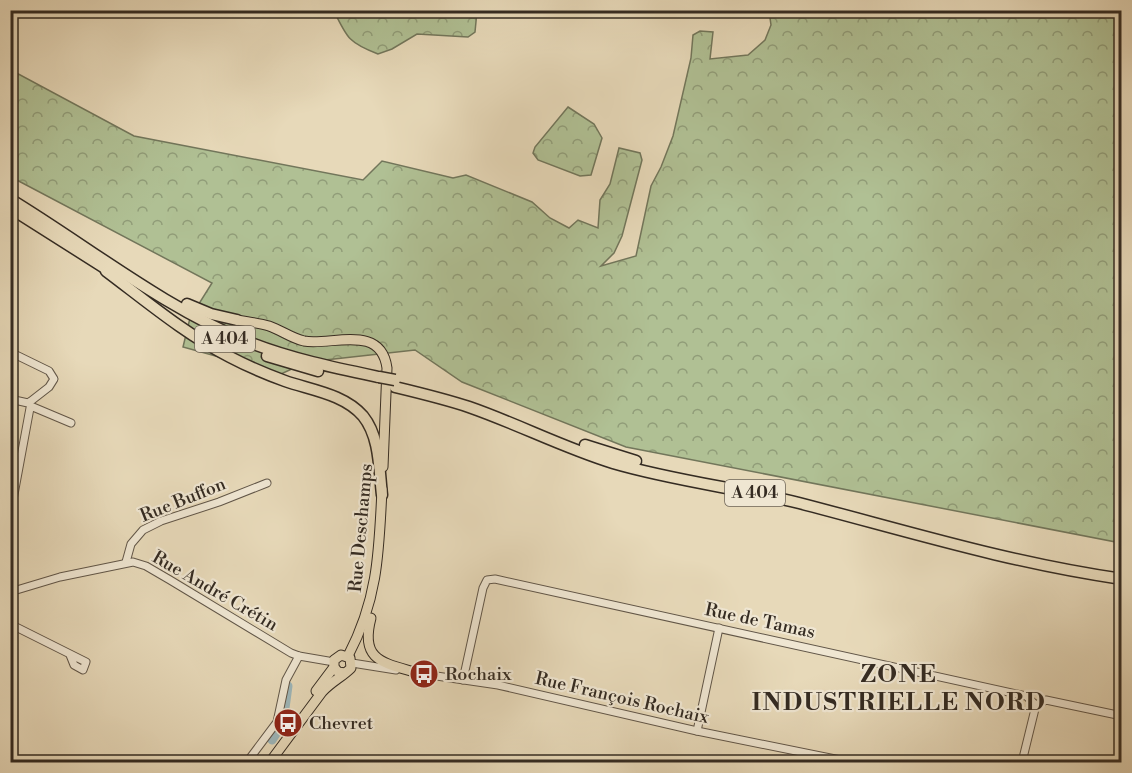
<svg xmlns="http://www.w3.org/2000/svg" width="1132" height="773" viewBox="0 0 1132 773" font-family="'Libre Bodoni',serif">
<defs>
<pattern id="forest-crowns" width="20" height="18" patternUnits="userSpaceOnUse" patternTransform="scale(1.5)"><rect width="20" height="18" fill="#b0c094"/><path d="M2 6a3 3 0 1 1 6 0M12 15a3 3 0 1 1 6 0" fill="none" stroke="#909c78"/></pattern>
</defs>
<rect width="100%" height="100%" fill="#e7d9b9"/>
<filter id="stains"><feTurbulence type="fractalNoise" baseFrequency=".00333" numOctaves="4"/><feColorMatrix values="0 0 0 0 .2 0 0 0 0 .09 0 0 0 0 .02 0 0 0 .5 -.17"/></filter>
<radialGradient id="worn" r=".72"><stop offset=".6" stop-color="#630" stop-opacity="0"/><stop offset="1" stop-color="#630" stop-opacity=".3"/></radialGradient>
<g fill="url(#forest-crowns)" stroke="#72765b" stroke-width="1.5">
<path d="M334,11H477L475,32L468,37L417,34L392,49L378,54C349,43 347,38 334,11Z"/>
<path d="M769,11H1121V543L626,447L462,382L415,350L307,362L281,374L183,347L190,318L212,283L11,177V70L134,136L363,180L382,161L453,178L466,175L532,202L550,218L569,228L578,220L598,228L600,200L610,184L619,148L640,153L642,160L622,236L614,253L601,266L636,256L651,186L661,167L673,136L691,58L693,35L700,31L713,32L710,59L748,55L765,40L771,25Z"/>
<path d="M568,107L594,124L602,138L591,175L580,176L538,160L533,153L535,147Z"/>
</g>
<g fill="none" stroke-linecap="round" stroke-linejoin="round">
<path stroke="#9db7bb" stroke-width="9" d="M272,740L283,723L288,686"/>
<g stroke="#615648" stroke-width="9">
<g id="minor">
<path d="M10,352L49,371L54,379L49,387L31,401L28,403L10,399"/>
<path d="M33,407L71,423"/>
<path d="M10,516L30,408"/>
<path d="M126,562L131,544L143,530L161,521L219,502L267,483"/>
<path d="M10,592L60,577L133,562L146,566L170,580L291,653L299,656L334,662"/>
<path d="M10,624L86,662L83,670L74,665L70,655"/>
<path d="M352,663L396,670"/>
<path d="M416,673L498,685L697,731L850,762"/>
<path d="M463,680L483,588L487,580L495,579L1026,696L1036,705"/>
<path d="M1036,705L1046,700L1122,716"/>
<path d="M697,731L719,628"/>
<path d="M247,762L277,722L286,680L299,656"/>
<path d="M1022,762L1036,705"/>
</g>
</g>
<g stroke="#342b22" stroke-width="11">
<g id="major">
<path d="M237,320C248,322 259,323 269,326C281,330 291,338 304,341C331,346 381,323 387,368L383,467"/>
<path d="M371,618C359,663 386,663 421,674"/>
<path d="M348,656C378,599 379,552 382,489"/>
<path d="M316,691L334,667"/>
<path d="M270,762L322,692C331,682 342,677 351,668L350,658L341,655L334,660V667L338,672L345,673"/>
</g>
</g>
<g stroke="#342b22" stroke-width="13">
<g id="highway">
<path d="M10,199C89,247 164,308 251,343C292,359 336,368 379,377"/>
<path d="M10,208L111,272"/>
<path d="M106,271C146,301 185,334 230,357C247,366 266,374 285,381C311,390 344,394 363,416C380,437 379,469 382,495"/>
<path d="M187,304L211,314L237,320"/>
<path d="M267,356L318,371"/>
<path d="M395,387C420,393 445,399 469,407C518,424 564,448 613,463C674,481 738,488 799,503C907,531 1010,563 1122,579"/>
<path d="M585,445L636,461"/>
</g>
</g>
<use href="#minor" stroke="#efe6d2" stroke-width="7"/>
<use href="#major" stroke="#e7d9b9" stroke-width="9"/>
<use href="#highway" stroke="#e7d9b9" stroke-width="10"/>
<g stroke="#342b22" stroke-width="13" stroke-linecap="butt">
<path id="highway-bridge" d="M379,377L395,380"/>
</g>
<use href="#highway-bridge" stroke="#e7d9b9" stroke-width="10"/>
</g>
<defs>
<g id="bus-disc" transform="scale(1.5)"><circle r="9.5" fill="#8f2418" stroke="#efe6d2"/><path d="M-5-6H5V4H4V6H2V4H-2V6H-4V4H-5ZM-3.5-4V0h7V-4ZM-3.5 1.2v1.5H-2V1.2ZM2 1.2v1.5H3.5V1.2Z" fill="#fff"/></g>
</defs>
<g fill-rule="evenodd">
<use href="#bus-disc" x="424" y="674"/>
<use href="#bus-disc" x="288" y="723"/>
</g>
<g text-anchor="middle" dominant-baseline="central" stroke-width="4.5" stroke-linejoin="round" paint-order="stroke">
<g fill="#efe6d2" stroke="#6c6357" stroke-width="1.5">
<rect x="195" y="326" width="60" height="26" rx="4.5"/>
<rect x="725" y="480" width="60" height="26" rx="4.5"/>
</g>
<g font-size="16" font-weight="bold" fill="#342b22">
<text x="225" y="339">A 404</text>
<text x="755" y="493">A 404</text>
</g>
<g font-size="18" fill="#342b22" stroke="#efe6d2">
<text transform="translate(183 500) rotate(-22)">Rue Buffon</text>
<text transform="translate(361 528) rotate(-85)">Rue Deschamps</text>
<text transform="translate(215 591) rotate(30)">Rue André Crétin</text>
<text transform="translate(760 621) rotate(12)">Rue de Tamas</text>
<text transform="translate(622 698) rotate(13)">Rue François Rochaix</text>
</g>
<g font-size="18" fill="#342b22" stroke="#efe6d2" text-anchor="start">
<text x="445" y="674">Rochaix</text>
<text x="309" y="723">Chevret</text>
</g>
<g font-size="24" font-weight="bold" letter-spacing="1.5" fill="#342b22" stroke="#efe6d2">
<text x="899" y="675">ZONE<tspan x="899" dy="28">INDUSTRIELLE NORD</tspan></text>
</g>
</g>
<rect width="1132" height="773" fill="none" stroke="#e7d9b9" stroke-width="36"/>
<rect x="12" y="12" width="1108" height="749" fill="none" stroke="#342b22" stroke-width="3"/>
<rect x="18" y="18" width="1096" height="737" fill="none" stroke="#342b22" stroke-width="1.5"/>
<rect width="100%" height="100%" filter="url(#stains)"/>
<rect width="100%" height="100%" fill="url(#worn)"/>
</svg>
